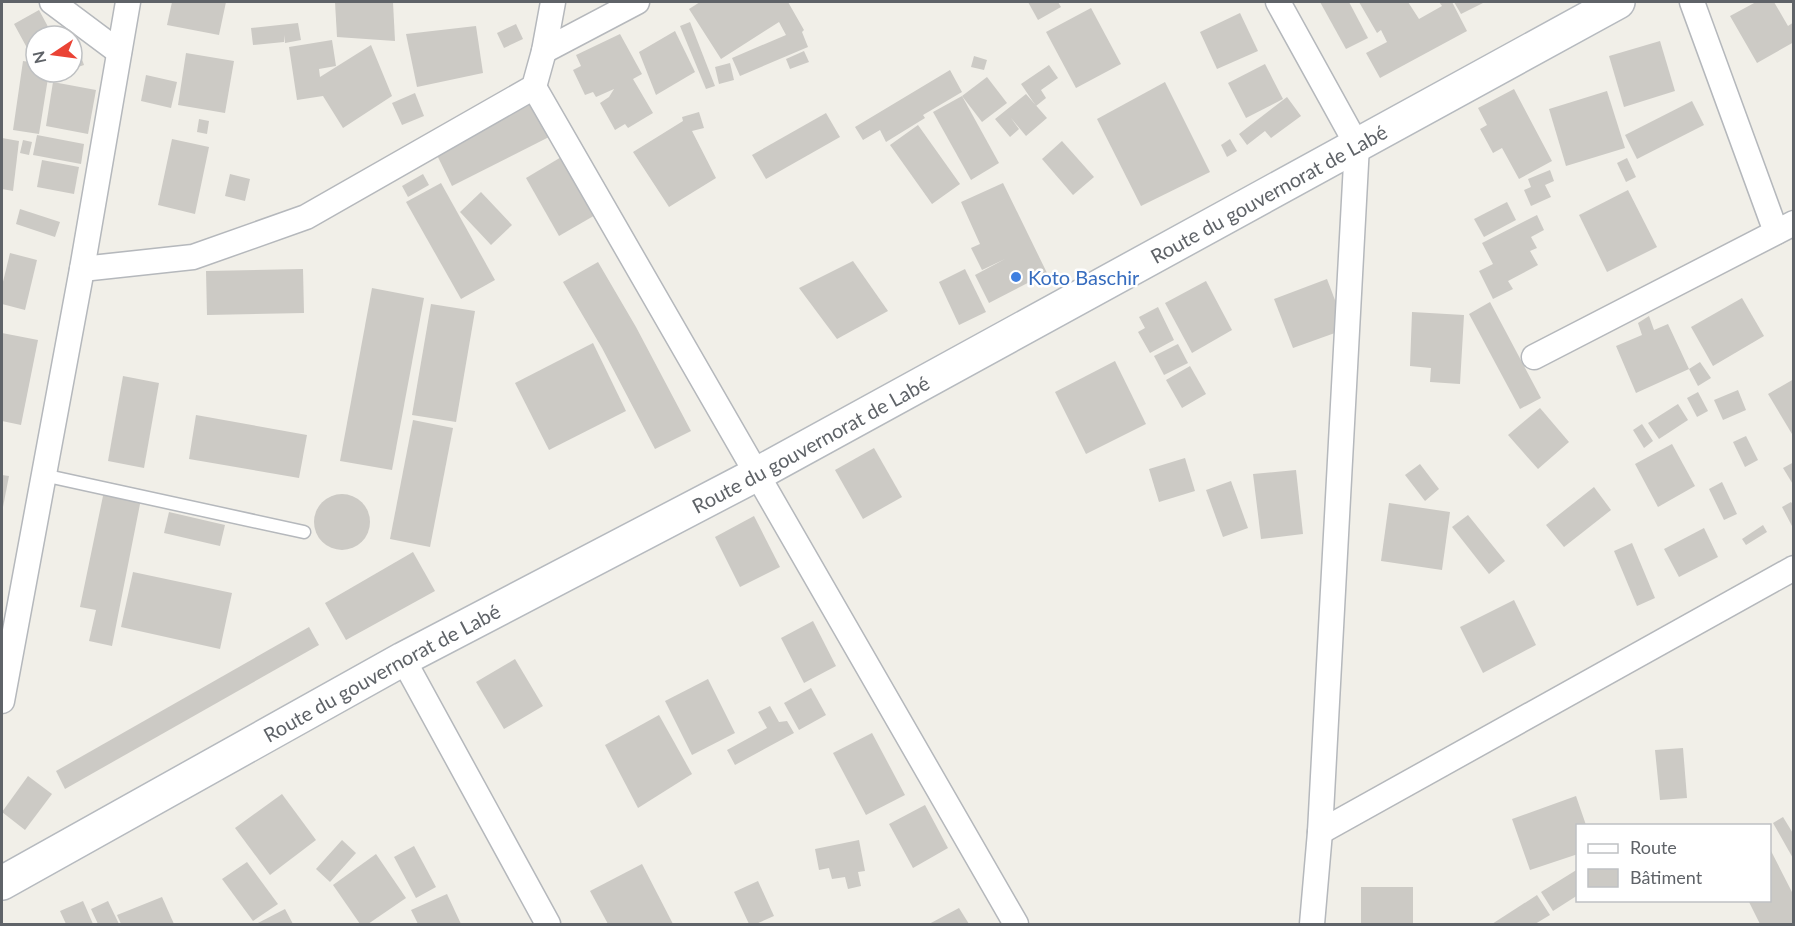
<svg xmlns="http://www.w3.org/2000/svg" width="1795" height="926" viewBox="0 0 1795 926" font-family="Lato,sans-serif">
<rect width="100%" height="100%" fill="#f1efe8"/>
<g fill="#cccac5">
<path d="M172,2H226L219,35L167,25Z"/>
<path d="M335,2H393L395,41L337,37Z"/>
<path d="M700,2H788L804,30L802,32L808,47L740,76L732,58L786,35L779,22L721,59L689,9Z"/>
<path d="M1028,2H1058L1061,7L1038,20Z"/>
<path d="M1320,2H1349L1368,38L1346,49Z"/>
<path d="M1359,2H1408L1419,19L1442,6L1439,2H1452L1467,31L1380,78L1366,53L1387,42L1381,30L1377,33Z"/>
<path d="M1454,2H1485L1461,14Z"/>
<path d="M1756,2H1774L1788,26L1794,22V42L1757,63L1730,16Z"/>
<path d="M1091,8L1121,64L1076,88L1046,32Z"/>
<path d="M39,10L53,36H36V55L32,57L14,24Z"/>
<path d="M1240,13L1258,51L1217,69L1200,32Z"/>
<path d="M690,22L715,86L706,89L680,26Z"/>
<path d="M298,23L301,40L285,43L284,35V42L253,45L251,28Z"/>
<path d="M516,24L523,39L504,48L497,33Z"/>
<path d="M476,26L483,73L417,87L406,34Z"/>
<path d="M675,31L695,72L656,95L639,52Z"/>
<path d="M620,34L642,74L633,79L653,113L628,128L625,124L615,130L600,103L609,97L614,89L596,97L593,92L585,95L573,70L581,66L576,55Z"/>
<path d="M332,40L336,66L319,69L320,77L371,45L392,96L343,128L323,96L297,100L289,47Z"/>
<path d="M1660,41L1675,91L1624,107L1609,56Z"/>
<path d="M76,42L84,65L72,69V43Z"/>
<path d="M804,51L809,62L790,69L786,59Z"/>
<path d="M186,53L234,61L225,113L178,105Z"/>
<path d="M974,56L987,60L984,70L971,67Z"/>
<path d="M23,61L36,63V72H49L39,134L13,130Z"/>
<path d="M730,63L734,80L719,84L715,67Z"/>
<path d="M1265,64L1283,99L1246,118L1228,83Z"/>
<path d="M1049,65L1058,78L1041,90L1046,98L1036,106L1021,84Z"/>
<path d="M950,70L962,92L923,115L925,118L886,142L880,130L863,140L855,127Z"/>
<path d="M146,75L177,82L171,108L141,101Z"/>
<path d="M987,77L1007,103L982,122L962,96Z"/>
<path d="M53,82L96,90L88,134L46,126Z"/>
<path d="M1165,82L1210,172L1141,206L1097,119Z"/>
<path d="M1514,89L1552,161L1519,179L1502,148L1493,153L1480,129L1487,125L1478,108Z"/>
<path d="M1607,91L1625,148L1566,166L1549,109Z"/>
<path d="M415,93L424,116L402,125L392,103Z"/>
<path d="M1026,94L1047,118L1026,136L1011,118L1019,129L1010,137L995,119Z"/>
<path d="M962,96L999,163L971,180L933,112Z"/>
<path d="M1287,97L1301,116L1271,138L1265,131L1247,145L1239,134Z"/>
<path d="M530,100L549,137L452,186L434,149Z"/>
<path d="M1692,101L1704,125L1637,159L1625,135Z"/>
<path d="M699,112L704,128L692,131L716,178L669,207L633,152L683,121L682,117Z"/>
<path d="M826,113L840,137L766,179L752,155Z"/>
<path d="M199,119L209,121L207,134L197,132Z"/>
<path d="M918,125L960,184L932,204L890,145Z"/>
<path d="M37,135L84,144L81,164L33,155Z"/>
<path d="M2,138L19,141L13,191L2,189Z"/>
<path d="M172,139L209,147L195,214L158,205Z"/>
<path d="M1230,139L1237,151L1227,157L1221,145Z"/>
<path d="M23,140L32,142L29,155L20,153Z"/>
<path d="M1062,141L1094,177L1073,195L1042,159Z"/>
<path d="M563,156L597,214L559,236L526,178Z"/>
<path d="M1627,158L1636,177L1626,182L1617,163Z"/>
<path d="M42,160L79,167L74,194L37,187Z"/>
<path d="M1550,170L1554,181L1545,185L1551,197L1531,206L1524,190L1531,187L1528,179Z"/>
<path d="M230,174L250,179L245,201L225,196Z"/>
<path d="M423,174L429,185L408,197L402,186Z"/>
<path d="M441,183L495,280L461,299L406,202Z"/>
<path d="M1003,183L1047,273L989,303L975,275L1005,259L982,270L971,248L980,244L961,202Z"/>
<path d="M1628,190L1657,247L1607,272L1579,215Z"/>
<path d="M481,192L512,225L491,245L460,212Z"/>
<path d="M1507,202L1516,220L1484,237L1474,219Z"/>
<path d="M20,209L60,222L55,237L16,224Z"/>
<path d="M1537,215L1544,230L1531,237L1537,248L1530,251L1538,265L1508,281L1513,289L1493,299L1479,271L1493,264L1482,243Z"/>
<path d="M10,253L37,260L25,310L2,304V286Z"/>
<path d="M853,261L888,311L837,339L799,288Z"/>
<path d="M598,262L636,327L691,431L655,449L602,348L563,282Z"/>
<path d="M303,269L304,313L207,315L206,271Z"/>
<path d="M965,269L986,312L959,325L939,282Z"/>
<path d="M1327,279L1346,329L1293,348L1274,299Z"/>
<path d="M1206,281L1232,330L1192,353L1165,303Z"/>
<path d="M372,288L424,298L392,470L340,461Z"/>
<path d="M1742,298L1764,336L1713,366L1691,327Z"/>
<path d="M1490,302L1541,398L1520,409L1469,314Z"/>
<path d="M431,304L475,311L456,422L412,415Z"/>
<path d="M1158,307L1174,340L1150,353L1138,332L1145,328L1139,317Z"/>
<path d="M1412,312L1464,315L1460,384L1430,382L1431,368L1410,366Z"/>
<path d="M1649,316L1654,330L1668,324L1689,369L1700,362L1711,378L1698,386L1689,369L1636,393L1616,346L1642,335L1638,323Z"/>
<path d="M2,333L38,340L21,425L2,421Z"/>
<path d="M593,343L626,411L549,450L515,383Z"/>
<path d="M1178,344L1188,363L1164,375L1154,356Z"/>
<path d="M1115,361L1146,424L1086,454L1055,392Z"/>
<path d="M1190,366L1206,394L1182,408L1166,380Z"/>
<path d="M123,376L159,383L144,468L108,461Z"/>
<path d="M1794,379V433L1792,434L1768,394Z"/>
<path d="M1738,390L1746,410L1723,420L1714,400Z"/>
<path d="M1698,392L1708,411L1697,417L1687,398Z"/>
<path d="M1678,404L1688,420L1659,439L1648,423Z"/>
<path d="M1540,408L1569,442L1538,469L1508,435Z"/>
<path d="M196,415L307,435L299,478L189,459Z"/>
<path d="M413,420L453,428L430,547L390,539Z"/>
<path d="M1642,424L1653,441L1644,448L1633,430Z"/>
<path d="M1746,436L1758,460L1745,467L1733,442Z"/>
<path d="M1672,444L1695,486L1658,507L1635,464Z"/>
<path d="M874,448L902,497L863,519L835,470Z"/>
<path d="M1185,458L1195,491L1159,502L1149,469Z"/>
<path d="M1794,462V486L1783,468Z"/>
<path d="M1420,464L1439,489L1425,501L1405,475Z"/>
<path d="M1296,470L1303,534L1261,539L1253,474Z"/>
<path d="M2,475L9,476L3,507L2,506Z"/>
<path d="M1231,481L1248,528L1223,537L1206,490Z"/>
<path d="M1722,482L1737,514L1724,520L1709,489Z"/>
<path d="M1594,487L1611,510L1564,547L1546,525Z"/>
<path d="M104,491L141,499L112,646L89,641L96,610L80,607Z"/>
<circle cx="342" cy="522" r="28"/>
<path d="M1791,502L1794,506V525L1792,526L1782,507Z"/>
<path d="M1389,503L1450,512L1442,570L1381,561Z"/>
<path d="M169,512L225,525L220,546L164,533Z"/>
<path d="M1468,515L1505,561L1489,574L1452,527Z"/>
<path d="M754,516L780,567L740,587L715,537Z"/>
<path d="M1763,525L1767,532L1746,545L1742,539Z"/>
<path d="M1704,528L1718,557L1679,577L1664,549Z"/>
<path d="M1632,543L1655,598L1637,606L1614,551Z"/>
<path d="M413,552L435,591L346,640L325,603Z"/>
<path d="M133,572L232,593L220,649L121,627Z"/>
<path d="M1514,600L1536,645L1483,673L1460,627Z"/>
<path d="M813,621L836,666L804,683L781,638Z"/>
<path d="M309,627L319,645L65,789L56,771Z"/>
<path d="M515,659L543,706L504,729L476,682Z"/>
<path d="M708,679L735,733L692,755L665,701Z"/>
<path d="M811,688L826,715L799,730L784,703Z"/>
<path d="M770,706L779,722L787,721L794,733L735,765L727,750L767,728L758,712Z"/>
<path d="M659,715L692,774L638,808L605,745Z"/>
<path d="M872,733L905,795L866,815L833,753Z"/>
<path d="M1683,748L1687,798L1660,800L1655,750Z"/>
<path d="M28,776L52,794L25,830L2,812Z"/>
<path d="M282,794L316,840L270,875L235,828Z"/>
<path d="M1576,796L1586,825L1578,826V854L1530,870L1512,819Z"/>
<path d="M925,805L948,848L913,868L889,824Z"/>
<path d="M1783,817L1794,835V860L1773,823Z"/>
<path d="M342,840L356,853L330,882L316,869Z"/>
<path d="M859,840L865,871L858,872L861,886L848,889L845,877L832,879L829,868L819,870L815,849Z"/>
<path d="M414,846L436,887L416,898L394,857Z"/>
<path d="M1770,849L1794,896V924H1760L1748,900H1770Z"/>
<path d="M376,854L406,898L368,924H360L333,885Z"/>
<path d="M247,862L278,904L253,921L222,879Z"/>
<path d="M642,864L673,924H608L590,891Z"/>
<path d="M1578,869V895L1553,911L1541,892Z"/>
<path d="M758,881L774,916L756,924H749L734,892Z"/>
<rect x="1361" y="887" width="52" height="37"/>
<path d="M447,894L461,924H418L411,910Z"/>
<path d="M1537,895L1550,915L1535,924H1492Z"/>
<path d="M162,897L174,924H121L117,915Z"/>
<path d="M83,901L93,924H66L60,911Z"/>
<path d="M108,901L119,924H98L91,909Z"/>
<path d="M959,908L969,924H929Z"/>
<path d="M285,909L293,924H256Z"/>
</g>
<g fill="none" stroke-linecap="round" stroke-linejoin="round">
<g stroke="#b5b8bc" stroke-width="15">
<path id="lane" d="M43,475L304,532"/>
</g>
<g stroke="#b5b8bc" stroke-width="27">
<g id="street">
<path d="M52,2L119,52"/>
<path d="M1278,2L1357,145L1320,832L1312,924"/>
<path d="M1692,2L1776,232"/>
<path d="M544,51L637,2"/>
<path d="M534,87L1016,924"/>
<path d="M82,269L193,257L306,217L534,87L544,51L553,2"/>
<path d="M1534,357L1794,223"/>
<path d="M403,659L548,924"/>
<path d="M2,701L82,269L128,2"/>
<path d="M1320,832L1794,568"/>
</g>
</g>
<g stroke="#b6babf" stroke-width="36">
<g id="secondary">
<path id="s1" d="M2,883L403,659L757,474L1618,2"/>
</g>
</g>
<use href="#lane" stroke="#fff" stroke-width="12"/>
<use href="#street" stroke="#fff" stroke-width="24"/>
<use href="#secondary" stroke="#fff" stroke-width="33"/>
</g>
<circle fill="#3f7fe0" stroke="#fff" stroke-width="2" cx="1016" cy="277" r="6"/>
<g text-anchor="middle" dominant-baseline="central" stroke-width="5" stroke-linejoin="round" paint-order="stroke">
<g font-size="20" fill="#5f6368" stroke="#fff">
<text stroke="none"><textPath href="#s1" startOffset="1442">Route du gouvernorat de Labé</textPath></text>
<text stroke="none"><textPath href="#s1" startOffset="920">Route du gouvernorat de Labé</textPath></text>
<text stroke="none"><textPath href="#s1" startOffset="434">Route du gouvernorat de Labé</textPath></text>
</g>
<g font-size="20" fill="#366cbe" stroke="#fff" text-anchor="start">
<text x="1028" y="277">Koto Baschir</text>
</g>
</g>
<rect width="1795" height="926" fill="none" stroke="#5f6368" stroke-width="6"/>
<rect x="1576" y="824" width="195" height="78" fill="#ffffff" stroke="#bfc1c3" stroke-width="1.5"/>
<rect x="1588" y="844" width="30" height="9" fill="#ffffff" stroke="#bfc1c3" stroke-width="1.5"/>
<text x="1630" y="854" font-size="18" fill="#5f6368">Route</text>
<rect x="1588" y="869" width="30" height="18" fill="#cccac5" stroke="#bfc1c3" stroke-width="1.5"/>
<text x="1630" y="884" font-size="18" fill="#5f6368">Bâtiment</text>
<g transform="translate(54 54) rotate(257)"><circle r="28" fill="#ffffff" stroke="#bfc1c3" stroke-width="1.5"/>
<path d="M0-4.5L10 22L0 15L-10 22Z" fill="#ea4335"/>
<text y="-9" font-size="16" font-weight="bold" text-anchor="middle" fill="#5f6368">N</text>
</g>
</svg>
